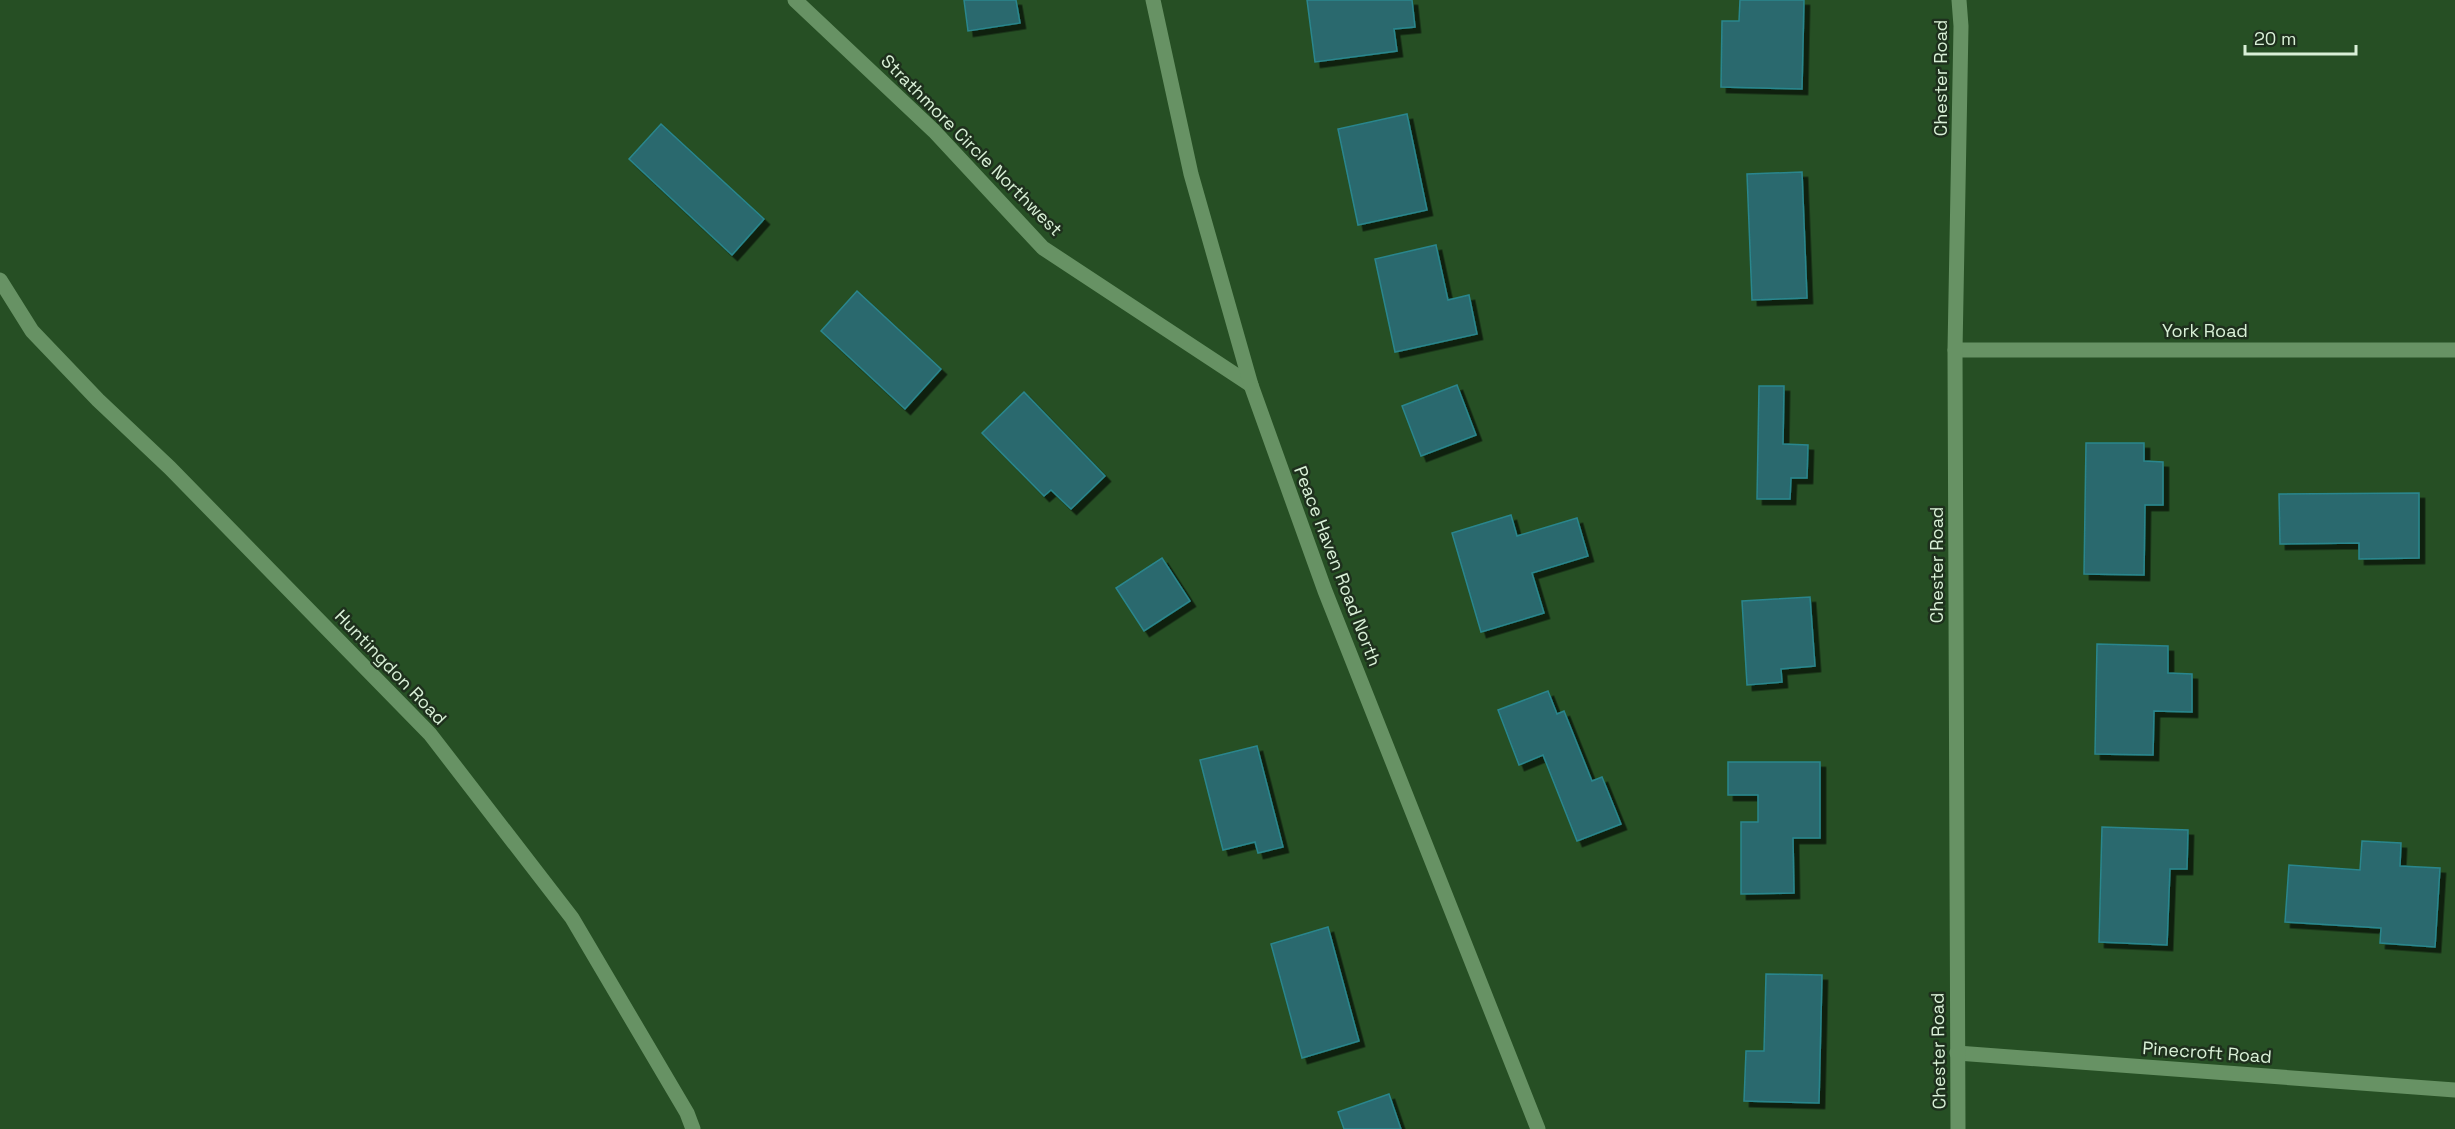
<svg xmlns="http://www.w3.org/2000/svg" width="2455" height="1129" viewBox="0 0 2455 1129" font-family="'Space Grotesk',sans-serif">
<defs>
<filter id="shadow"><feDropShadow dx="5.5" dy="5.5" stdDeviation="0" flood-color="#0009"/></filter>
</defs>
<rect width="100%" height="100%" fill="#264f24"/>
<g fill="#29696e" stroke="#2a868d" stroke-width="1.5" filter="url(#shadow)">
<path d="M964,0H1016L1020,23L968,31Z"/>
<path d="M1307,0H1412L1415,27L1394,29L1397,51L1315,62Z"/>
<path d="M1740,0H1804L1802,89L1721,87L1722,21H1739Z"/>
<path d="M1407,114L1427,210L1358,225L1338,129Z"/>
<path d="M661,124L764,219L732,255L629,159Z"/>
<path d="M1802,172L1807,298L1752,300L1747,174Z"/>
<path d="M1436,245L1448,300L1469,295L1477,334L1395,352L1375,259Z"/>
<path d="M857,291L941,369L905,409L821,331Z"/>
<path d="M1457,385L1476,435L1421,456L1402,406Z"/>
<path d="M1759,386H1784L1783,444L1808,445L1807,478H1791L1790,499H1757Z"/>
<path d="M1024,392L1105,476L1071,509L1051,490L1044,496L982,433Z"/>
<path d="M2086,443H2144V461L2163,462V505H2145L2144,575L2084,574Z"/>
<path d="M2419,493V558L2359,559V543L2280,544L2279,494Z"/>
<path d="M1511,515L1517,536L1577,518L1588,556L1532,573L1544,613L1481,632L1452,533Z"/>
<path d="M1162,558L1190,601L1144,631L1116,588Z"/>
<path d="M1810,597L1815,666L1781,669L1782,682L1747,685L1742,601Z"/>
<path d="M2097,644L2168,646V673L2192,674V712L2154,711L2153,755L2095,754Z"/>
<path d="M1548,691L1557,714L1564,711L1592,781L1602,777L1621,824L1577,841L1543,755L1519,765L1498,710Z"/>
<path d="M1257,746L1283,847L1258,853L1255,842L1223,850L1200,760Z"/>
<path d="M1728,762H1820V838H1793L1794,893L1741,894V822H1758V795H1728Z"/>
<path d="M2102,827L2188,830L2187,869H2170L2167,945L2099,942Z"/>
<path d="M2362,841L2401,843L2400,866L2440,868L2435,947L2380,943L2381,928L2285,922L2289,865L2360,870Z"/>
<path d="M1328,927L1359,1041L1302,1058L1271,944Z"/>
<path d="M1766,974L1822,975L1819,1103L1744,1101L1746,1051H1764Z"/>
<path d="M1389,1094L1401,1129H1344L1338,1112Z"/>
</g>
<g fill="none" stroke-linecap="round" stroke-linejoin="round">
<g stroke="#679264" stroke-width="15">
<path d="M795,0L934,131L1043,248L1251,385"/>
<path d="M0,280L32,331L98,400L170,468L430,734L572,918L687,1113L693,1129"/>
<path d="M1955,350H2455"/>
<path d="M1957,1053L2455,1090"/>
<path d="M1958,1129L1955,350L1961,26L1959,0"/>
</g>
<path stroke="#679264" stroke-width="15" d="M1153,0L1191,174L1251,385L1325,591L1538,1129"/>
</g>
<g text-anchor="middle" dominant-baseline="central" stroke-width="5" stroke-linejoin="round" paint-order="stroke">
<g font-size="18" fill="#d9f0d7" stroke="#1e301d">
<text transform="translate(1940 78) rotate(-90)">Chester Road</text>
<text transform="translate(972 145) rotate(45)">Strathmore Circle Northwest</text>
<text x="2205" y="330">York Road</text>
<text transform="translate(1936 565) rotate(-90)">Chester Road</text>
<text transform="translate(1338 566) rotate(69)">Peace Haven Road North</text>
<text transform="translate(391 667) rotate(46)">Huntingdon Road</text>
<text transform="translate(1938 1051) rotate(-91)">Chester Road</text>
<text transform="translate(2207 1052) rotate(4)">Pinecroft Road</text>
</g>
</g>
<path d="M2245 45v9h111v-9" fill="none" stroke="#d9f0d7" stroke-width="3"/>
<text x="2254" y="45" font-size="18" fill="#d9f0d7" stroke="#1e301d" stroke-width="4.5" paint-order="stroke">20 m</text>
</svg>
